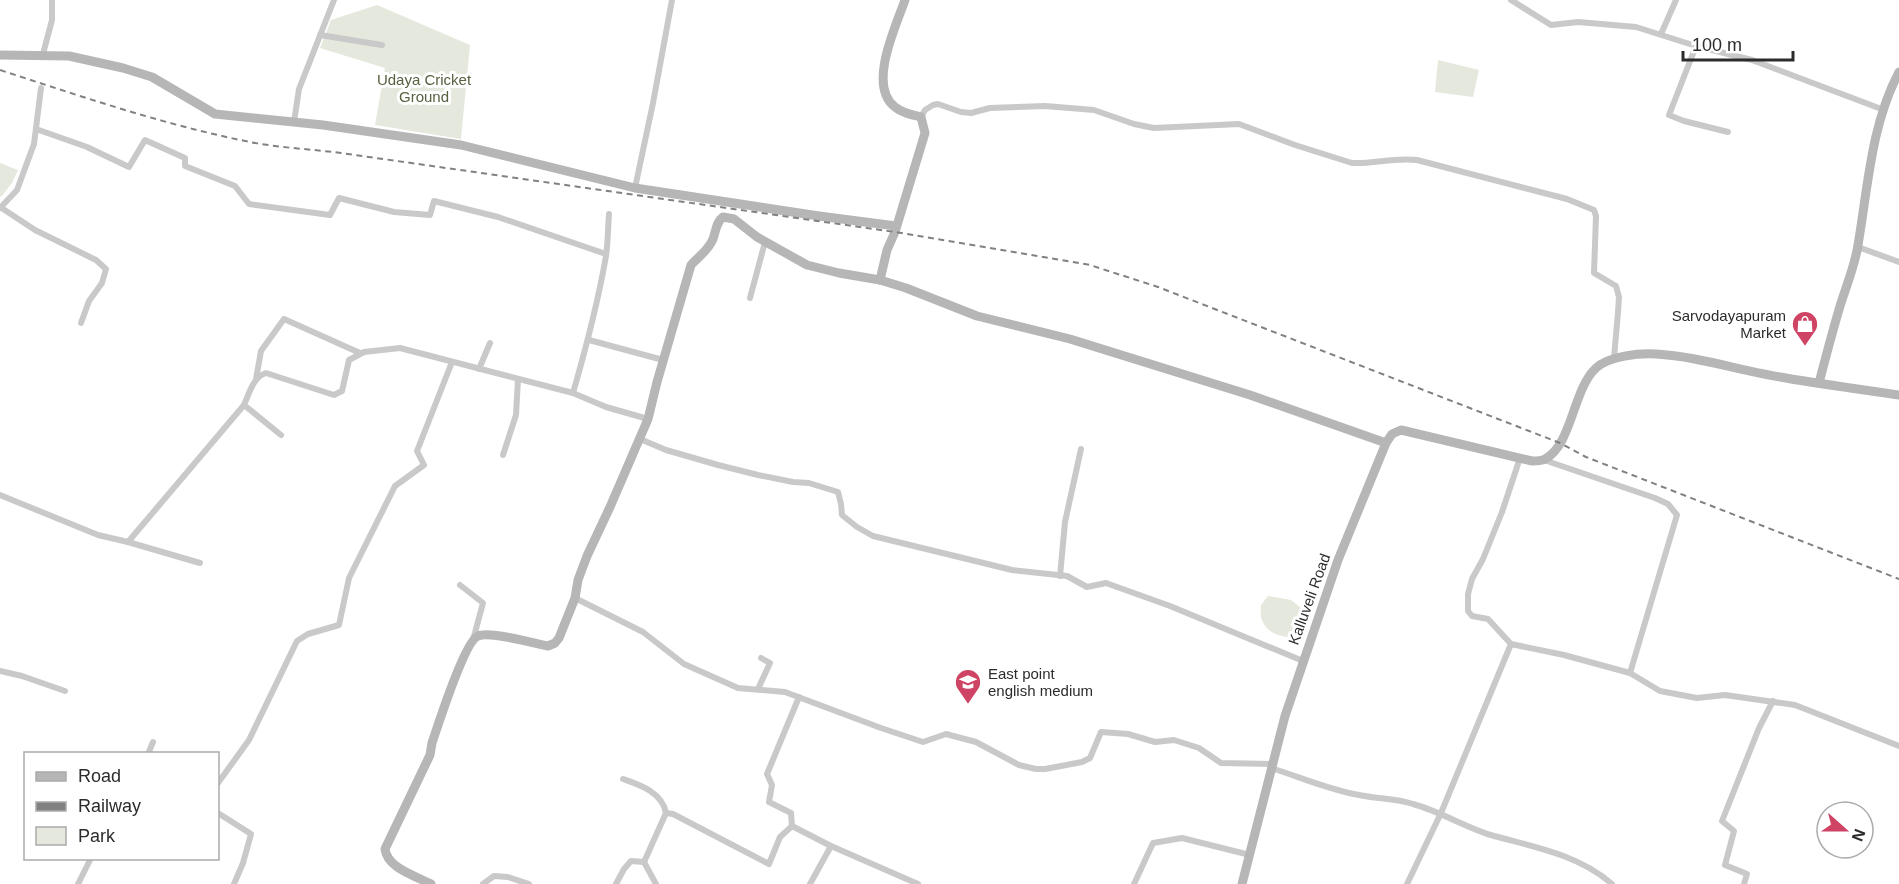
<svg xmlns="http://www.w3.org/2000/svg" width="1899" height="884" viewBox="0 0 1899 884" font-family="Arial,sans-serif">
<rect width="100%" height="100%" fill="#fff"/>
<g fill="#e5e8dc">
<path d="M377,5L470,45L461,139L375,125L385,68L320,48L331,20Z"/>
<path d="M1438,60L1479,70L1473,97L1435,92Z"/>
<path d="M0,163L18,170L12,183L1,197L0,196Z"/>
<path d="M1268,596L1291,600L1306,612L1308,625L1300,636C1287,639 1267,635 1262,620C1260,616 1261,609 1261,605Z"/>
</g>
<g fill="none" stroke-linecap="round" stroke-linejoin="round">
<g stroke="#c9c9c9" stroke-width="6">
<path d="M1511,0L1551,25L1578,22L1636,27L1696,46L1752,60L1884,110"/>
<path d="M1661,34L1676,0"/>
<path d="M320,35L382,45"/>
<path d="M1696,46L1669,115L1684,121L1728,132"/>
<path d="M43,54L52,20V0"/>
<path d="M921,117L925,110L933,105L938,104L961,112L971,113L990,108L1045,106L1094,110L1134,124L1154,128L1239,124L1295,145L1352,163C1374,164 1395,157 1417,160L1567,199L1594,210L1596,216L1594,273L1616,286L1619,297L1618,312L1614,358"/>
<path d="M294,122L299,89L334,0"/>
<path d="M36,129L87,147L129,167L145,140L185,158V166L235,186L249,204L330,215L339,198L394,212L430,215L434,201L498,217L606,254"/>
<path d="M635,188L653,103L672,0"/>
<path d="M0,207L35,230L96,260L106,269L102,283L89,301L81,323"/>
<path d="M0,208L17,190L34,144L41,88"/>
<path d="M1858,247L1899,262"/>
<path d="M750,298L765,242"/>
<path d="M589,340L663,360"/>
<path d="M479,369L490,343"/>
<path d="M256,379L261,351L284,319L360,353"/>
<path d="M573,393C586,348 598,302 606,256C608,242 608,227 609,214"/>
<path d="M244,405L281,435"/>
<path d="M640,439L666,450L718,465L758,475L793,482L809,483L838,492L841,504L842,515L857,527L873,536L1012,570L1067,576L1087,587L1106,583L1170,606L1303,661"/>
<path d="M503,455L516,415L518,379"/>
<path d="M1544,460L1655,498L1668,504L1677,515L1630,673"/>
<path d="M0,495L98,535L128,542L244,405C249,394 253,377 266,373L334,395L342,391L349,360L364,352L400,348L573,393L606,407L648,419"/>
<path d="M128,542L200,563"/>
<path d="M1060,576L1065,522L1081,449"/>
<path d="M460,585L483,603L473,640"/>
<path d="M575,598L643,632L684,664L738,688L785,692L881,728L923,742L946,734L976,742L1019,765L1036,769H1045L1082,762L1090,758L1101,732L1128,734L1155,742L1174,740L1199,748L1221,763L1272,764"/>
<path d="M1511,644L1488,619L1472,616L1468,611V594L1472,579L1483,559L1502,512L1520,458"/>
<path d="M0,671L22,676L65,691"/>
<path d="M758,689L770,663L761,658"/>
<path d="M148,754L153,742"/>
<path d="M1271,768C1300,777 1330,790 1359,795C1377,799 1395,798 1413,804C1442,812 1466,828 1494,836C1535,847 1579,855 1612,884"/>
<path d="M623,779C640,785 662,792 666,813"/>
<path d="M218,783L249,740L297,641L308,634L339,625L349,578L395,486L424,465L417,451L452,362"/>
<path d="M218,813L251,834L243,863L234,884"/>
<path d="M792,826L791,813L769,802L772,785L767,774L799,697"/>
<path d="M792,826L831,846L918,884"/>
<path d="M644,862L656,884"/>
<path d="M78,884L91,858"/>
<path d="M483,884L494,876L508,877L529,884"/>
<path d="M616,884L624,869L631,861L644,862L666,813L673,814L769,864L780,837L792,826"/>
<path d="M810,884L831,846"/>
<path d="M1134,884L1153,843L1182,838L1250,855"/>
<path d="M1407,884L1441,813L1511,644L1564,655L1630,673L1660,691L1697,698L1725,695L1795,705L1899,746"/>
<path d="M1744,884L1747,874L1725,865L1734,831L1722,821L1759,728L1773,701"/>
</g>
<g stroke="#b6b6b6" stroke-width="9">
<path d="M0,55L69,56L123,68L152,77L215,114L323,125L461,145L635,188L819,216L896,226"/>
<path d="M880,280L887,250L895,232L925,133L921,117C912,115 902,113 895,107C867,86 896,26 905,0"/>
<path d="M1819,383C1826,356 1833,329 1841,303C1847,284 1855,265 1858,245C1868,187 1871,125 1899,72"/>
<path d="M431,884C416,876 387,868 385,849L430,755L432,743C438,725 465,641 478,636C490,631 533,643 548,646L555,643L559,638L575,598L578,580L587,556L610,507L648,419L657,382L691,265C699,256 708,251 713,239C716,231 716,222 723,217L734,219L757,237L807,265L839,273L880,280L906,288L977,316L1070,339L1250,395L1386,443"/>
<path d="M1242,884L1285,716L1338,560L1386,443L1392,434L1401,430L1532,461C1536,461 1542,461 1545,459C1572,445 1573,389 1596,368C1609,356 1639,353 1656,354C1692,356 1729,367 1764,374C1808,383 1854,388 1899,395"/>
</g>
<path stroke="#818181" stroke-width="2" stroke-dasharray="6 4.5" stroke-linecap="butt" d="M0,70C83,97 165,125 250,142C280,148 311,149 341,153L895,232L1090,265L1158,287L1560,443L1586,457L1899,579"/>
</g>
<defs>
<g id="shop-pin" transform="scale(1.35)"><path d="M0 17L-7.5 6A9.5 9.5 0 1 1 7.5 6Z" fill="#cf4365" stroke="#fff"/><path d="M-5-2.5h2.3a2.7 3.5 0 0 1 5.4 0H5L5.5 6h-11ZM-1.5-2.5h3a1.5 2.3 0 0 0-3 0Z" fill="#fff"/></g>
<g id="school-pin" transform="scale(1.35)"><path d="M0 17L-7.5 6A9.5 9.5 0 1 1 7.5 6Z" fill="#cf4365" stroke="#fff"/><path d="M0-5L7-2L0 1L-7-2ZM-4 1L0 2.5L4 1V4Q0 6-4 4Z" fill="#fff"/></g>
</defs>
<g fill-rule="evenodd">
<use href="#shop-pin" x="1805" y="324"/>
<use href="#school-pin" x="968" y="682"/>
</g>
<g text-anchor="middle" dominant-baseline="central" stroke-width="6" stroke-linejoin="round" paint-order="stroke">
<g font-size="15" fill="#566240" stroke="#fff">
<text x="424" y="79">Udaya Cricket<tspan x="424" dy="17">Ground</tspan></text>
</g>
<g font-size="15" fill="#2c2c2c" stroke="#fff" text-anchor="end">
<text x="1786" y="315">Sarvodayapuram<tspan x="1786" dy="17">Market</tspan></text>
<text x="988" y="673" text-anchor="start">East point<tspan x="988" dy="17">english medium</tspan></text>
</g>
<g font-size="15" fill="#2c2c2c" stroke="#fff">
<text transform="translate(1309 599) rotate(-70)">Kalluveli Road</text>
</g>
</g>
<rect x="24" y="752" width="195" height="108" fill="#ffffff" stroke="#ababab" stroke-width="1.5"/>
<rect x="36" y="772" width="30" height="9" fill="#b6b6b6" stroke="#ababab" stroke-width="1.5"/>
<text x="78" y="782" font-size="18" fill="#2c2c2c">Road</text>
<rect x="36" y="802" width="30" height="9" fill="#818181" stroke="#ababab" stroke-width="1.5"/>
<text x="78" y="812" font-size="18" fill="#2c2c2c">Railway</text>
<rect x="36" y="827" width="30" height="18" fill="#e5e8dc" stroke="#ababab" stroke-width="1.5"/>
<text x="78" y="842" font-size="18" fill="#2c2c2c">Park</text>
<g transform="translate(1845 830) rotate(111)"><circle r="28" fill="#ffffff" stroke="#ababab" stroke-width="1.5"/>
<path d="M0-4.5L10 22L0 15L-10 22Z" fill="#cf4365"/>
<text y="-9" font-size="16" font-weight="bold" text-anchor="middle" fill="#2c2c2c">N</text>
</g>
<path d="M1683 51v9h110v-9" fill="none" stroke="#2c2c2c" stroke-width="3"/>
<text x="1692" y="51" font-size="18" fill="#2c2c2c" stroke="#ffffff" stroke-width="4.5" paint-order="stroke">100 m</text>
</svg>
